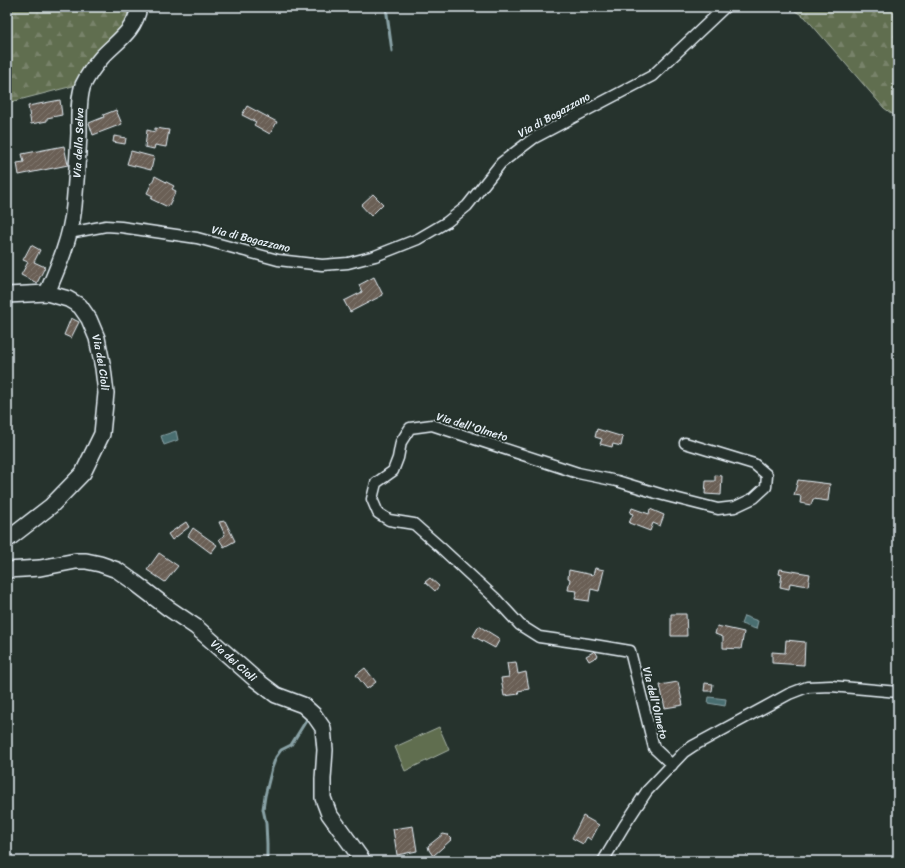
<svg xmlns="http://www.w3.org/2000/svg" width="905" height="868" viewBox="0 0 905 868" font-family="Sriracha,sans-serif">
<defs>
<pattern id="forest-firs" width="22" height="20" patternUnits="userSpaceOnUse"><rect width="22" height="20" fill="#616e50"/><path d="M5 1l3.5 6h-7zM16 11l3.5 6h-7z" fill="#78836a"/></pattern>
<pattern id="building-hatch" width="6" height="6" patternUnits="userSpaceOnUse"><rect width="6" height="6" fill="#6a5f55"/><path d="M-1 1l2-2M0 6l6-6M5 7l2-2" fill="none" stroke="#7f766e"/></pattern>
</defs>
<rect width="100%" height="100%" fill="#26332d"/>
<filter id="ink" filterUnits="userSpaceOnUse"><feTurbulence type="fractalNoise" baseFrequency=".025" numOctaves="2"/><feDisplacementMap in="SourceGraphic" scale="8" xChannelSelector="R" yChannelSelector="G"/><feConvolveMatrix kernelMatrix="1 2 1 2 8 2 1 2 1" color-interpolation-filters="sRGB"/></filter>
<g filter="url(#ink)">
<path fill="#616e50" stroke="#a4b0a4" d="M439,727L449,750L405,771L395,747Z"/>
<g fill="url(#forest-firs)" stroke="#a4b0a4">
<path d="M7,7H128L127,22L104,44L73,86L7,103Z"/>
<path d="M788,7H898V118L884,108L805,17Z"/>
</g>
<g fill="#4a6e70" stroke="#89a2a6">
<path d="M176,431L178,440L164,445L161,436Z"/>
<path d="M744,616L758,621L756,629L741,624Z"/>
<path d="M709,697L726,699L725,706L708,703Z"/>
</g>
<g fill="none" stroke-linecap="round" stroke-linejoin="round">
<g stroke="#89a2a6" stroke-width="3">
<path d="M386,7L392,51"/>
<path d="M267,861V844L266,823L263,809L265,796L272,768L276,757L281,750L291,745L309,716"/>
</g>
</g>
<g fill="url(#building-hatch)" stroke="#e8f1f8">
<path d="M60,100L62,115L47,118V121L31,124L28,106Z"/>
<path d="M247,106L277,122L270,134L254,125L256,122L242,115Z"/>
<path d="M116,110L122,124L93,135L89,123L104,117L103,115Z"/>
<path d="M155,128L169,130L166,147L155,145L154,149L145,147L147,130L155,132Z"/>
<path d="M114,136L126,138L125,144L113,142Z"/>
<path d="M64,146L68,165L19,175L17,163L24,162L22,154Z"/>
<path d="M131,151L154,157L151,170L127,164Z"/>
<path d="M155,176L174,186L172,189L176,191L168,207L151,199L153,196L147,193Z"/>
<path d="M373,194L383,204L371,216L361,205Z"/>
<path d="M31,245L40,250L34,262L45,267L37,283L21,275L28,262L23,260Z"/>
<path d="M374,277L383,295L350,312L344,301L362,292L359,285Z"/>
<path d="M71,318L79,322L71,338L64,335Z"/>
<path d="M597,429L623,437L621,446L613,444L612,447L600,444L602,439L595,437Z"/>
<path d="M715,475L722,476L721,495L705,494L706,481H715Z"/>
<path d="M798,480L830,484L828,501L813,499L811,505L800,503L801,496L794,495Z"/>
<path d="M632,508L649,514L650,509L664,515L660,526L653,523L650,531L629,523L633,514L630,513Z"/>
<path d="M225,521L235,541L224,547L219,539L225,535L219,522Z"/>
<path d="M186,522L189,527L172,540L168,534Z"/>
<path d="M193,528L217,545L211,553L188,536Z"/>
<path d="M159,553L178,566L165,582L147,570Z"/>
<path d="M595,568L604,570L599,591L591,589L589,601L575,599L577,591L568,590L570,579L568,578L569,570L593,575Z"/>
<path d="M780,569L810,574L808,586L790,583L789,589L780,587L782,575L779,574Z"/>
<path d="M430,578L439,586L435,591L425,582Z"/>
<path d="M671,614H686L687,636H671Z"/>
<path d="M479,626L500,639L495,648L473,636Z"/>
<path d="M717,626L744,632L741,649L723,648V637L715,634Z"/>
<path d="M786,640L805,642L804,665L772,663V652L785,653Z"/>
<path d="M595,651L598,656L589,661L586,656Z"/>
<path d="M516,662L518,674L526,672L529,689L518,691L519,694L504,696L501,678L509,677L507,663Z"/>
<path d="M365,668L376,682L367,689L356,675Z"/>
<path d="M678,682L683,705L665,708L660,685Z"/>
<path d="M705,683L713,684L712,691H704Z"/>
<path d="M583,816L599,825L591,840L587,837L583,844L572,838Z"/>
<path d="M413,826L417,851L397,855L393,829Z"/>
<path d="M443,834L448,835L452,839L433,856L429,850L428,846Z"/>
</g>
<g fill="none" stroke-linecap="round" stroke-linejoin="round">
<g stroke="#e8f1f8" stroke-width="13">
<g id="street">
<path d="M69,233L106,226L121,227L197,238L278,260L322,265L348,263L375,256L418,239L447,222L467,206L501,163L534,138L652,76L725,7"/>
<path d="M672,765L654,748L630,651L588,644L539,637L520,625L495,598L440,547L414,524L389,520L378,513L372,499L376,483L393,471L398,458L401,442L410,428L432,425L578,473L617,481L663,495L718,509L735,507L754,498L766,487L767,475L754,464L685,443"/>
<path d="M603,861L624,826L647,791L684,752L693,746L789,694L807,687L831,686L898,692"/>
</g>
</g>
<g stroke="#e8f1f8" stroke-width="18">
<g id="secondary">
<path id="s1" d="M47,293C59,265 71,237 74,206C76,182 78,158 79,133C79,119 78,99 83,85C88,75 95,65 102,57C117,41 135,31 139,7"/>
<path id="s2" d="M7,295L47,293L68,299L80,306L89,319L97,338L103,368L106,393L102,434L83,473L51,506L7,540"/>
<path id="s3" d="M7,570L40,568L76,561H86L100,564L117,570L134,582L168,608L196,627L255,679L276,695L303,705L314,715L323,728L325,750L323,779V798L329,814L363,861"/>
</g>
</g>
<use href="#street" stroke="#26332d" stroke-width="10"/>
<use href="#secondary" stroke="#26332d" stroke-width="15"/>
</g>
</g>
<g text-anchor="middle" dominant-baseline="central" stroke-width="4" stroke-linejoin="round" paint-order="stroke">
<g font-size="11" fill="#e8f1f8" stroke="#26332d">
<text transform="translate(554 115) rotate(-29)">Via di Bagazzano</text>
<text stroke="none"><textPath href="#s1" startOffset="155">Via della Selva</textPath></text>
<text transform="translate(251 239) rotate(14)">Via di Bagazzano</text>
<text stroke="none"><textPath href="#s2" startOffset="137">Via dei Cioli</textPath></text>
<text transform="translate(472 427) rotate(17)">Via dell'Olmeto</text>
<text stroke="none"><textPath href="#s3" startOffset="260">Via dei Cioli</textPath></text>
<text transform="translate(655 703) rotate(76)">Via dell'Olmeto</text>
</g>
</g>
<rect width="905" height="868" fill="none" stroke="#26332d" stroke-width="24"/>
<rect x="12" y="12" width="881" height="844" fill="none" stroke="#e8f1f8" stroke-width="1.5" filter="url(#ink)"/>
</svg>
